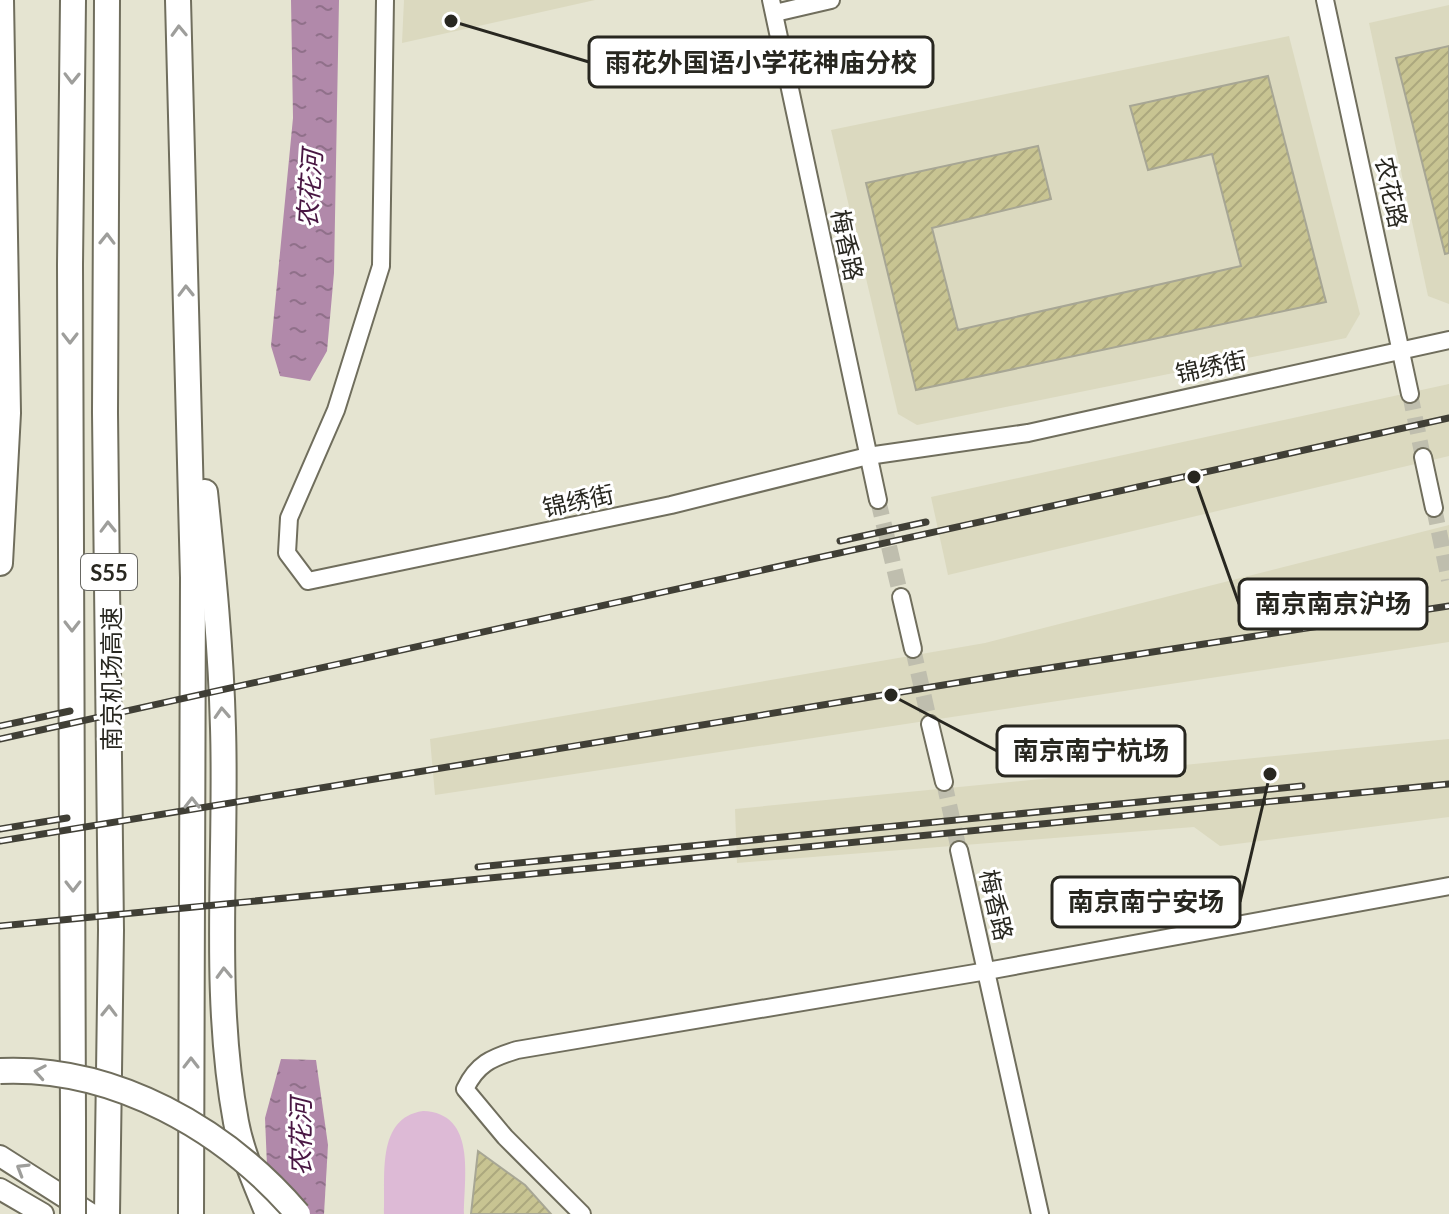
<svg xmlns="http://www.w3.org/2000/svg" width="1449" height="1214" viewBox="0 0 1449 1214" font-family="Lato,'Noto Sans SC',sans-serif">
<defs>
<pattern id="water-ripples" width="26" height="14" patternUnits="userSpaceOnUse" patternTransform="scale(2)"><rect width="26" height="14" fill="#b189aa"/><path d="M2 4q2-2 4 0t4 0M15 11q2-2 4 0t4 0" fill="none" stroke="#90708a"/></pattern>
<pattern id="building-hatch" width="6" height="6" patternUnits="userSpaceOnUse" patternTransform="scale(2)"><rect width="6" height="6" fill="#c8c492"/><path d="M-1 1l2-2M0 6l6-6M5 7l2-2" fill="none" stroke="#aca87e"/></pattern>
</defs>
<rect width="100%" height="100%" fill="#e5e4d1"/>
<g fill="#dbd9bf">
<path d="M404,0H595L402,43Z"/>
<path d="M1449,5V304L1428,296L1369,23Z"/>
<path d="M1289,36L1360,314L1346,338L917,425L898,414L831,130Z"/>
<path d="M1449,384V456L948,575L931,497Z"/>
<path d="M1449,525V642L435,795L430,739L985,643Z"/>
<path d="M1449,739V817L1220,846L1194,827L737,863L735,809Z"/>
</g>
<path fill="#ddbad6" d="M423,1111C477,1113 464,1177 464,1214H384C386,1178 375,1118 423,1111Z"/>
<g fill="url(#water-ripples)">
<path d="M291,0H339L334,273L327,351L310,381L280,376L271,346L293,118Z"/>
<path d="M281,1059L316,1060L328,1145L324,1214H269L265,1118Z"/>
</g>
<g fill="url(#building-hatch)" stroke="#a7a694" stroke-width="2">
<path d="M1449,46V253L1445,254L1396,58Z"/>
<path d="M1268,76L1326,302L916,390L866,183L1038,146L1051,199L932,228L958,330L1241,266L1212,154L1148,170L1130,106Z"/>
<path d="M478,1151L525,1185L551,1214H471Z"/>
</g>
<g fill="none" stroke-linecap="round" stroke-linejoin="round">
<g stroke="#bfbeae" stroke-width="16" stroke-dasharray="16 8" stroke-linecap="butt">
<path d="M1410,394L1423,457"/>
<path d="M878,500L901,597"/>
<path d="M1434,508L1449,580"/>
<path d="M913,649L930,724"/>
<path d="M944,782L959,850"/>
</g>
<g stroke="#706e5d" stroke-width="20">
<g id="minor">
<path d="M385,0L381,266L336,410L289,518L287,553L308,581L671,505L868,456L1028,433L1449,340"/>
<path d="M771,0L878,500"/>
<path d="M1325,0L1410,394"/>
<path d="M775,13L831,0"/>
<path d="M1423,457L1434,508"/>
<path d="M901,597L913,649"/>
<path d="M930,724L944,782"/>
<path d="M959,850L1040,1214"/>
<path d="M582,1214L505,1137L465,1089C477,1064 491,1058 517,1050L987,971L1449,886"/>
</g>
</g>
<g stroke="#706e5d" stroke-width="24">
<g id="major">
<path d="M0,1156L91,1214"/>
<path d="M0,1189L43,1214"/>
</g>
</g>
<g stroke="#706e5d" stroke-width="28">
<g id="highway">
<path d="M73,0L70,265L73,1120"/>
<path d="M107,0L105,413L111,930L107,1214"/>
<path d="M178,0L193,578L191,1214"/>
<path d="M205,492C213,570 221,649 223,728C227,858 212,993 236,1122C242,1154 256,1184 268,1214"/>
<path d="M0,563L8,413L1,0"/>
</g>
</g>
<use href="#minor" stroke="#fff" stroke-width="16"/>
<use href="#major" stroke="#fff" stroke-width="20"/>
<use href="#highway" stroke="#fff" stroke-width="24"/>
<g stroke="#403f36" stroke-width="7">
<g id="rail">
<path d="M840,541L926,522"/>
<path d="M0,726L70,711"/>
<path d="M0,739L1449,418"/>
<path d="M0,829L67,818"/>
<path d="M0,841L1004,675L1449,606"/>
<path d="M478,867L1302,786"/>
<path d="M0,926L1449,784"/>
</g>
</g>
<use href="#rail" stroke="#fff" stroke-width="4" stroke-dasharray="12" stroke-linecap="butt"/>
<g stroke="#706e5d" stroke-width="28" stroke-linecap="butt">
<g id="highway-bridge">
<path d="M0,1071C115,1066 225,1129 298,1214"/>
<path d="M73,1120V1214"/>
</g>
</g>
<use href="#highway-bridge" stroke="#fff" stroke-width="24"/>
</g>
<defs><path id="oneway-chevron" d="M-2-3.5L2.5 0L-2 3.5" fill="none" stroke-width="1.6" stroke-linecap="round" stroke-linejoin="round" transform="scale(2)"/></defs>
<g stroke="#9e9e9b">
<use href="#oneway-chevron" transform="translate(179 31) rotate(-92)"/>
<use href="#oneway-chevron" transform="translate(72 78) rotate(91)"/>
<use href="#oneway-chevron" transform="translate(107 239) rotate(-89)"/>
<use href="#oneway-chevron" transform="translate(186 291) rotate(-91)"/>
<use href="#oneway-chevron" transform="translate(70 338) rotate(90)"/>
<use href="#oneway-chevron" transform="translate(108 527) rotate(-91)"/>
<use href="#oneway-chevron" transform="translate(72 626) rotate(90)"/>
<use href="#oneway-chevron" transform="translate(222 713) rotate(-93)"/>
<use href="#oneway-chevron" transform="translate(192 803) rotate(-90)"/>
<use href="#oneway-chevron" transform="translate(73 886) rotate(90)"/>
<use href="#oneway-chevron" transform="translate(224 973) rotate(-92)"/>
<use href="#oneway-chevron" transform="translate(109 1011) rotate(-89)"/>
<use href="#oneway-chevron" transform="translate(191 1063) rotate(-90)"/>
<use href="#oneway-chevron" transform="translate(40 1072) rotate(-170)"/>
<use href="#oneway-chevron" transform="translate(22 1169) rotate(-149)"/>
</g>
<g text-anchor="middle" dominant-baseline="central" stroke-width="6" stroke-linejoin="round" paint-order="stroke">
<rect fill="#fff" stroke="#686863" stroke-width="2" x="81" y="554" width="56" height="36" rx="6"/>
<g font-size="22" font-weight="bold" fill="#282720">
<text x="109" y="572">S55</text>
</g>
<g font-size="24" fill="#282720" stroke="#fff">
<text transform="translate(1392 192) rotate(78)">农花路</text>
<text transform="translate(848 245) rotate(78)">梅香路</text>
<text transform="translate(1211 366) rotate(-12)">锦绣街</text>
<text transform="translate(578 500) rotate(-12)">锦绣街</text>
<text transform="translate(110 679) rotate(-90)">南京机场高速</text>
<text transform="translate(997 905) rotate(77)">梅香路</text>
</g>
<g font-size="26" font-style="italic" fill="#491743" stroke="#fff">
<text transform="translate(309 189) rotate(-86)">农花河</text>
<text transform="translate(300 1137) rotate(-90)">农花河</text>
</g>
</g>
<path fill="none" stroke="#282720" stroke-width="3" d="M451 21L589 62M1194 477L1239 604M891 695L997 751M1270 774L1240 902"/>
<g fill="#282720" stroke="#fff" stroke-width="3">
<circle cx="451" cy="21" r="8"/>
<circle cx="1194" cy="477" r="8"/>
<circle cx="891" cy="695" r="8"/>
<circle cx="1270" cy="774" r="8"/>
</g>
<g fill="#fff" stroke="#282720" stroke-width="3">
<rect x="589" y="37" width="344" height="50" rx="8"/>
<rect x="1239" y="579" width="188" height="50" rx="8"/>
<rect x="997" y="726" width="188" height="50" rx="8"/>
<rect x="1052" y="877" width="188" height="50" rx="8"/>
</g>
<g font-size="26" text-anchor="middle" font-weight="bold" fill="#282720">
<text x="761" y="72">雨花外国语小学花神庙分校</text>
<text x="1333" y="613">南京南京沪场</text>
<text x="1091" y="760">南京南宁杭场</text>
<text x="1146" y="911">南京南宁安场</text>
</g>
</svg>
